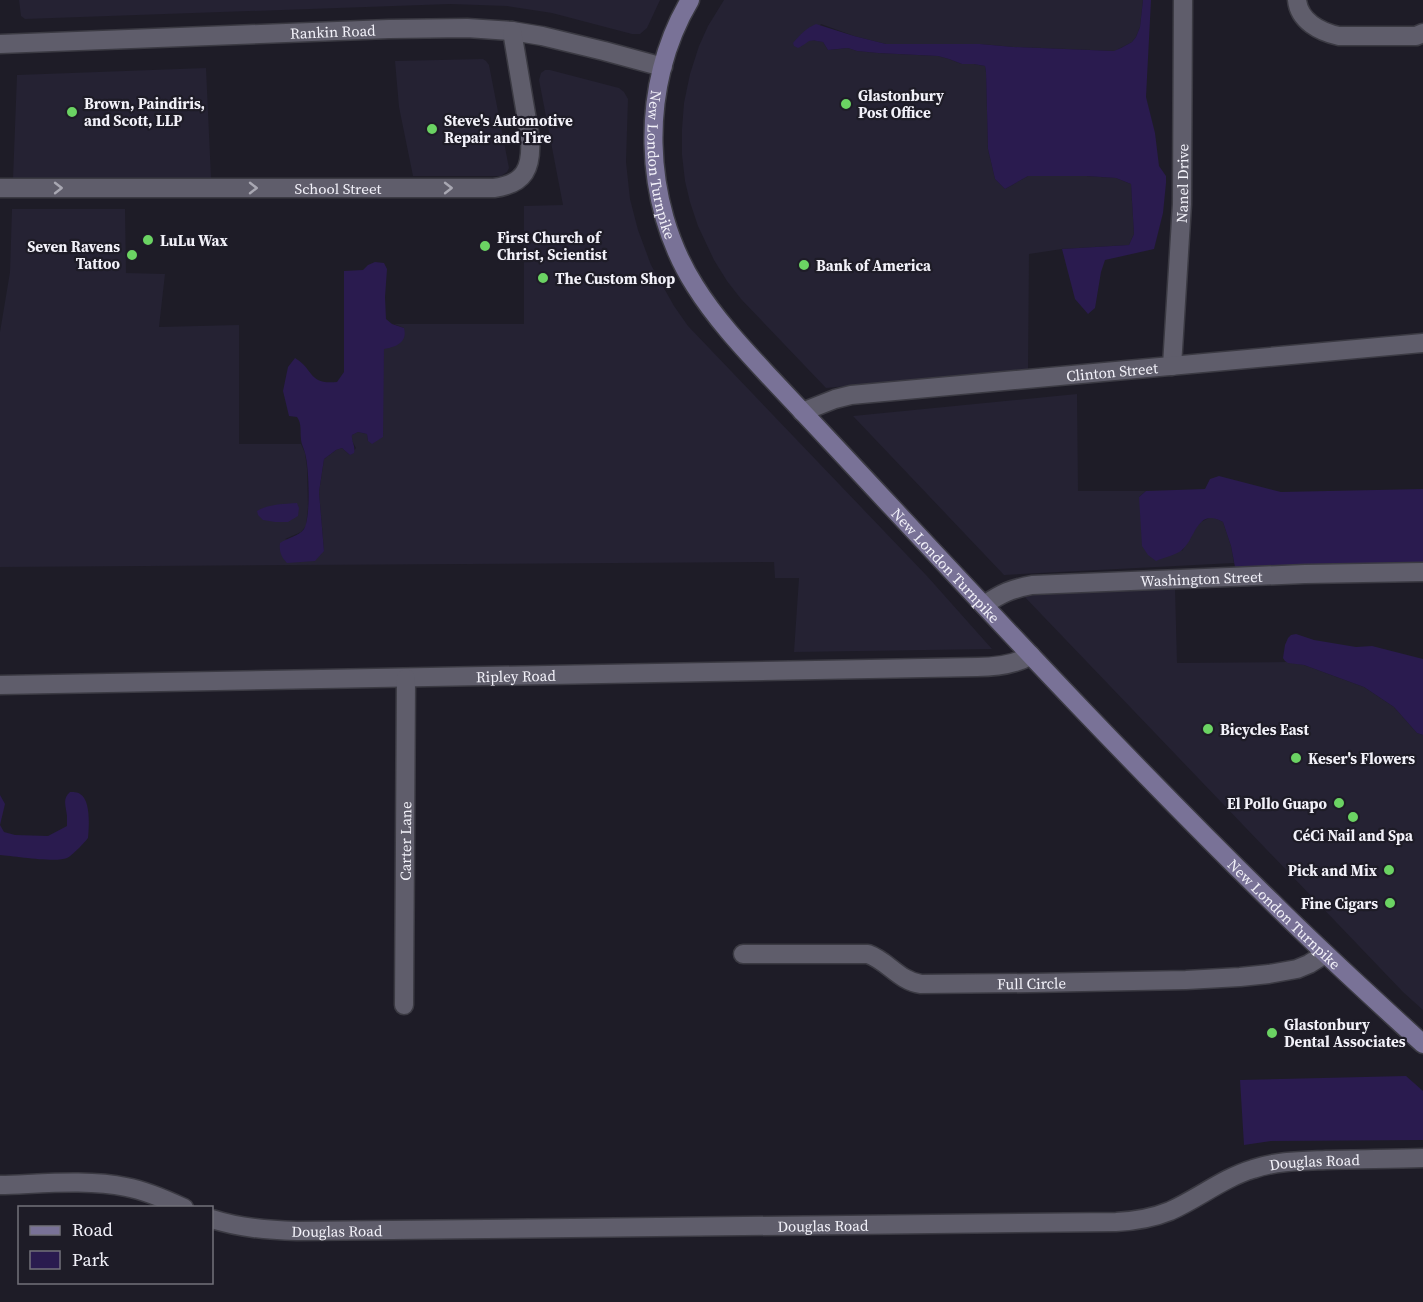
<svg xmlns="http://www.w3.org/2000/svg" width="1423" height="1302" font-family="'Source Serif 4',serif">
<rect width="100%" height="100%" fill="#1e1c27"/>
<path fill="#252233" d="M 19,0 L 660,0 L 647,28 L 640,34 L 632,34 L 552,13 L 507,6 L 450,4 L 25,19 L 21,16 Z
M 724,0 L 1143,0 L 1140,27 L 1136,37 L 1132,42 L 1115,51 L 1013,47 L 980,44 L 886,44 L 854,36 L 821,24 L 801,47 L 807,41 L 812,40 L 823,42 L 828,50 L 831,50 L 848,48 L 857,51 L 878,53 L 938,56 L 949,59 L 962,64 L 974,64 L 985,66 L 986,72 L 988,149 L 995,179 L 1005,189 L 1028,176 L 1087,176 L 1116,178 L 1131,184 L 1134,234 L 1129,245 L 1062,249 L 1029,254 L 1028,369 L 826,388 L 741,299 L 727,281 L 714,260 L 698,226 L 690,202 L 685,181 L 682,155 L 682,129 L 684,103 L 690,74 L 699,46 L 708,26 Z
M 483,59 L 486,61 L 489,65 L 509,168 L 507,172 L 501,176 L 413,176 L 399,107 L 395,61 Z
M 206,68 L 211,178 L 13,179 L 17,75 Z
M 545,70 L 550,70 L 619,88 L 624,92 L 628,99 L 626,162 L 630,199 L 638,230 L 651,265 L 674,306 L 688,326 L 927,576 L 992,649 L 794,652 L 799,578 L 775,578 L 774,562 L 0,567 L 0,332 L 10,272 L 12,209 L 125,209 L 126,273 L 165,274 L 159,327 L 239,325 L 239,444 L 301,444 L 305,453 L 307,468 L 308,507 L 306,526 L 301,532 L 285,539 L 324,551 L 319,492 L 324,459 L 336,450 L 342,448 L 350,455 L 356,448 L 351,439 L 352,435 L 358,432 L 367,434 L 368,441 L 382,394 L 384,349 L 404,328 L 394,324 L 524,324 L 524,206 L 563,205 L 539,80 L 541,73 Z
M 1077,394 L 1078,491 L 1146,491 L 1139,497 L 1182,551 L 1199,523 L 1209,518 L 1215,518 L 1223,522 L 1231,546 L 1234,563 L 1004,575 L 853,416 Z
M 1175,588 L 1177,663 L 1288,662 L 1304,665 L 1364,687 L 1394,707 L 1417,733 L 1423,735 L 1423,1010 L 1403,992 L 1020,592 Z"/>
<path fill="#2a1b4f" d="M 1143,0 L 1151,0 L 1146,97 L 1155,133 L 1159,166 L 1166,176 L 1166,183 L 1163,213 L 1154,249 L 1105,260 L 1101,272 L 1095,308 L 1088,314 L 1075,299 L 1062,249 L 1129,245 L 1134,234 L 1131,184 L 1116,178 L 1087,176 L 1028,176 L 1005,189 L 995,179 L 988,149 L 986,72 L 985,66 L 974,64 L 962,64 L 949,59 L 938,56 L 878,53 L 857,51 L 848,48 L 828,50 L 823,42 C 805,38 811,42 798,48 L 794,46 L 793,43 C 800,35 806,28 816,24 L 854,36 L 886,44 L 980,44 L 1013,47 L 1114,51 L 1121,48 L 1132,42 L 1136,37 L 1140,27 Z
M 375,262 L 384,263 L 387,269 L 385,297 L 386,319 L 392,324 L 404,328 C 408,343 395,347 384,349 L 383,437 L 372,444 L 368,441 L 367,434 L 358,432 L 352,435 C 351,442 356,446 354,453 L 350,455 L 342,448 L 336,450 L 324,459 L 319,492 L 324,551 L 315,561 L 287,563 C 281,557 279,551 280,543 C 287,538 299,536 304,529 C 311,518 309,466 305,453 C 304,448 301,444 301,439 C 300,431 302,424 297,417 L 289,416 L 283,391 L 288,367 L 295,358 C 314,369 308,385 337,382 L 344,372 L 344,271 L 363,270 L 368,265 Z
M 1219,476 L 1281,492 L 1423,489 L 1423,566 L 1237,570 L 1235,567 L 1231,546 L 1223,522 C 1197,507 1196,538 1182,550 C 1178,554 1163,558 1156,561 L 1148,555 L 1142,546 L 1139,497 L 1146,491 L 1205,489 L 1210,479 Z
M 297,503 L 299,508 L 298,516 L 288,522 L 275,522 L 263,520 L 258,515 L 257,511 C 268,504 284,504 297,503 Z
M 1296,634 L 1314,640 L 1356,647 L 1372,646 L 1423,659 L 1423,735 L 1417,733 L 1394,707 L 1364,687 L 1304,665 L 1288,663 L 1285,661 L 1283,658 L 1285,645 L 1288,638 L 1291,635 Z
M 70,792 C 72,792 78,792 80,794 C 91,800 89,827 88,838 C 85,842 72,856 67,858 C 56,863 14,856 0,855 L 0,795 L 5,804 L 0,825 L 4,832 L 15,835 L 48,836 L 67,826 C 67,823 67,819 67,816 C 66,806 62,799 70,792 Z
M 1406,1076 L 1423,1091 L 1423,1140 L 1271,1141 L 1244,1145 L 1240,1080 Z"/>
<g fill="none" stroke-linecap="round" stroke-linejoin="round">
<g stroke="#3b3a43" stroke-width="21">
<g id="street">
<path d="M 1297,0 C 1299,21 1320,32 1339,36 L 1416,36 L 1423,33"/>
<path id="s1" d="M 0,44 L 389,29 L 467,28 L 512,31 L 542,36 L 604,51 L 663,67"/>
<path id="s2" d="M 0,188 L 494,188 C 525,184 532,168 530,138 L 512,31"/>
<path id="s3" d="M 1172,366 L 1182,204 L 1183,0"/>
<path id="s4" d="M 802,412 L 835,399 L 851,395 L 1423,343"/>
<path id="s5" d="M 984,605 C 1002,593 1011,589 1032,585 L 1305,574 L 1423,572"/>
<path id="s6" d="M 0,685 L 977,667 C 996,667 1015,665 1031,655"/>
<path id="s7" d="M 743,954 L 868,954 C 888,961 899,981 921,984 L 1031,983 L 1186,980 L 1240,977 L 1269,974 L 1297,969 L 1309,964 L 1325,954"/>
<path id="s8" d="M 404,1005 L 406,678"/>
<path d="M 0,1185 C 40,1184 88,1179 126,1187 C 147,1191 165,1199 184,1208"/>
<path id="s9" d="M 212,1219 C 240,1228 268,1230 297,1231 L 1116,1222 C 1135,1221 1153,1218 1170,1211 C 1199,1198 1223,1178 1253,1169 C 1276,1161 1301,1161 1326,1160 C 1358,1159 1391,1159 1423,1158"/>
</g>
</g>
<g stroke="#3b3a43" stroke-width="21">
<g id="secondary">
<path id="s10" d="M 690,0 C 639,85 642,203 695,286 C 715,318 741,346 767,374 C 934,551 1098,732 1272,902 C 1321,951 1372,997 1423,1044"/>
</g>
</g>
<use href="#street" stroke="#5f5d6b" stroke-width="18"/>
<use href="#secondary" stroke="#797297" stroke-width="18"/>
</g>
<defs><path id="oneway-chevron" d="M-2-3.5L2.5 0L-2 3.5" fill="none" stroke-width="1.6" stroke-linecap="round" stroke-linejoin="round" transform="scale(1.5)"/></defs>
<g stroke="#a8a7b2">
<use href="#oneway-chevron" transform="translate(58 188)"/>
<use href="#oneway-chevron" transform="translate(253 188)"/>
<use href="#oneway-chevron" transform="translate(448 188)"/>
</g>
<g fill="#6bd363" stroke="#1e1c27" stroke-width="2">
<circle cx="846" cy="104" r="6"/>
<circle cx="72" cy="112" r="6"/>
<circle cx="432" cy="129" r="6"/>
<circle cx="148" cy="240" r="6"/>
<circle cx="485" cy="246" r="6"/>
<circle cx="132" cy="255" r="6"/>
<circle cx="804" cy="265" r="6"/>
<circle cx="543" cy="278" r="6"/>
<circle cx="1208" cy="729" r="6"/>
<circle cx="1296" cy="758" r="6"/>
<circle cx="1339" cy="803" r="6"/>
<circle cx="1353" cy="817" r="6"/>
<circle cx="1389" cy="870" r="6"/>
<circle cx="1390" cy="903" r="6"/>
<circle cx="1272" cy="1033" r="6"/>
</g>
<g text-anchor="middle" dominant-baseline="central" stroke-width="4.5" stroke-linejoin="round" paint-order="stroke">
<g font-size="15" fill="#f2f1f9" stroke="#1e1c27">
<text stroke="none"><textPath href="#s1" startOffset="333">Rankin Road</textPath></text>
<text stroke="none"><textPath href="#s10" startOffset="172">New London Turnpike</textPath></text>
<text stroke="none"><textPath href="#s3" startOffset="183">Nanel Drive</textPath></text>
<text stroke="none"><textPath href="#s2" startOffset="338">School Street</textPath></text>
<text stroke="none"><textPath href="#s4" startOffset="314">Clinton Street</textPath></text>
<text stroke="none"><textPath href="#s10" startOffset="676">New London Turnpike</textPath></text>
<text stroke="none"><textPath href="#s5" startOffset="222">Washington Street</textPath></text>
<text stroke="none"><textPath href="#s6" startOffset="516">Ripley Road</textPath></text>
<text stroke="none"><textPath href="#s8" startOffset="164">Carter Lane</textPath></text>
<text stroke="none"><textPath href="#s10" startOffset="1162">New London Turnpike</textPath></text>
<text stroke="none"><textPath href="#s7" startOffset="297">Full Circle</textPath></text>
<text stroke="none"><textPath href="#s9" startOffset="1116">Douglas Road</textPath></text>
<text stroke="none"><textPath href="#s9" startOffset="612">Douglas Road</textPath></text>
<text stroke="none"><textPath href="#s9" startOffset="126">Douglas Road</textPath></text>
</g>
<g font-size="15" font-weight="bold" fill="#f2f1f9" stroke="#1e1c27" text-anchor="start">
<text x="858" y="95">Glastonbury<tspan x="858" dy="17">Post Office</tspan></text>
<text x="84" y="103">Brown, Paindiris,<tspan x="84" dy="17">and Scott, LLP</tspan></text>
<text x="444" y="120">Steve's Automotive<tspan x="444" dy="17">Repair and Tire</tspan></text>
<text x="497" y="237">First Church of<tspan x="497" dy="17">Christ, Scientist</tspan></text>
<text x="160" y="240">LuLu Wax</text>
<text x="120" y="246" text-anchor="end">Seven Ravens<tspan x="120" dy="17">Tattoo</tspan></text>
<text x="816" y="265">Bank of America</text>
<text x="555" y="278">The Custom Shop</text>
<text x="1220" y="729">Bicycles East</text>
<text x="1308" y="758">Keser's Flowers</text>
<text x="1327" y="803" text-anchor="end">El Pollo Guapo</text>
<text x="1353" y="835" text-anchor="middle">CéCi Nail and Spa</text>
<text x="1377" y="870" text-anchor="end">Pick and Mix</text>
<text x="1378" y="903" text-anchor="end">Fine Cigars</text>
<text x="1284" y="1024">Glastonbury<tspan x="1284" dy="17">Dental Associates</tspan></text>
</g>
</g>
<rect x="18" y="1206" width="195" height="78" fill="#1e1c27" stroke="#73717b" stroke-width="1.5"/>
<rect x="30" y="1226" width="30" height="9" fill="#797297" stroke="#73717b" stroke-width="1.5"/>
<text x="72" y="1236" font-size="18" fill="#f2f1f9">Road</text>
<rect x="30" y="1251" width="30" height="18" fill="#2a1b4f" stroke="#73717b" stroke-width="1.5"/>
<text x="72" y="1266" font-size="18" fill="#f2f1f9">Park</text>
</svg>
